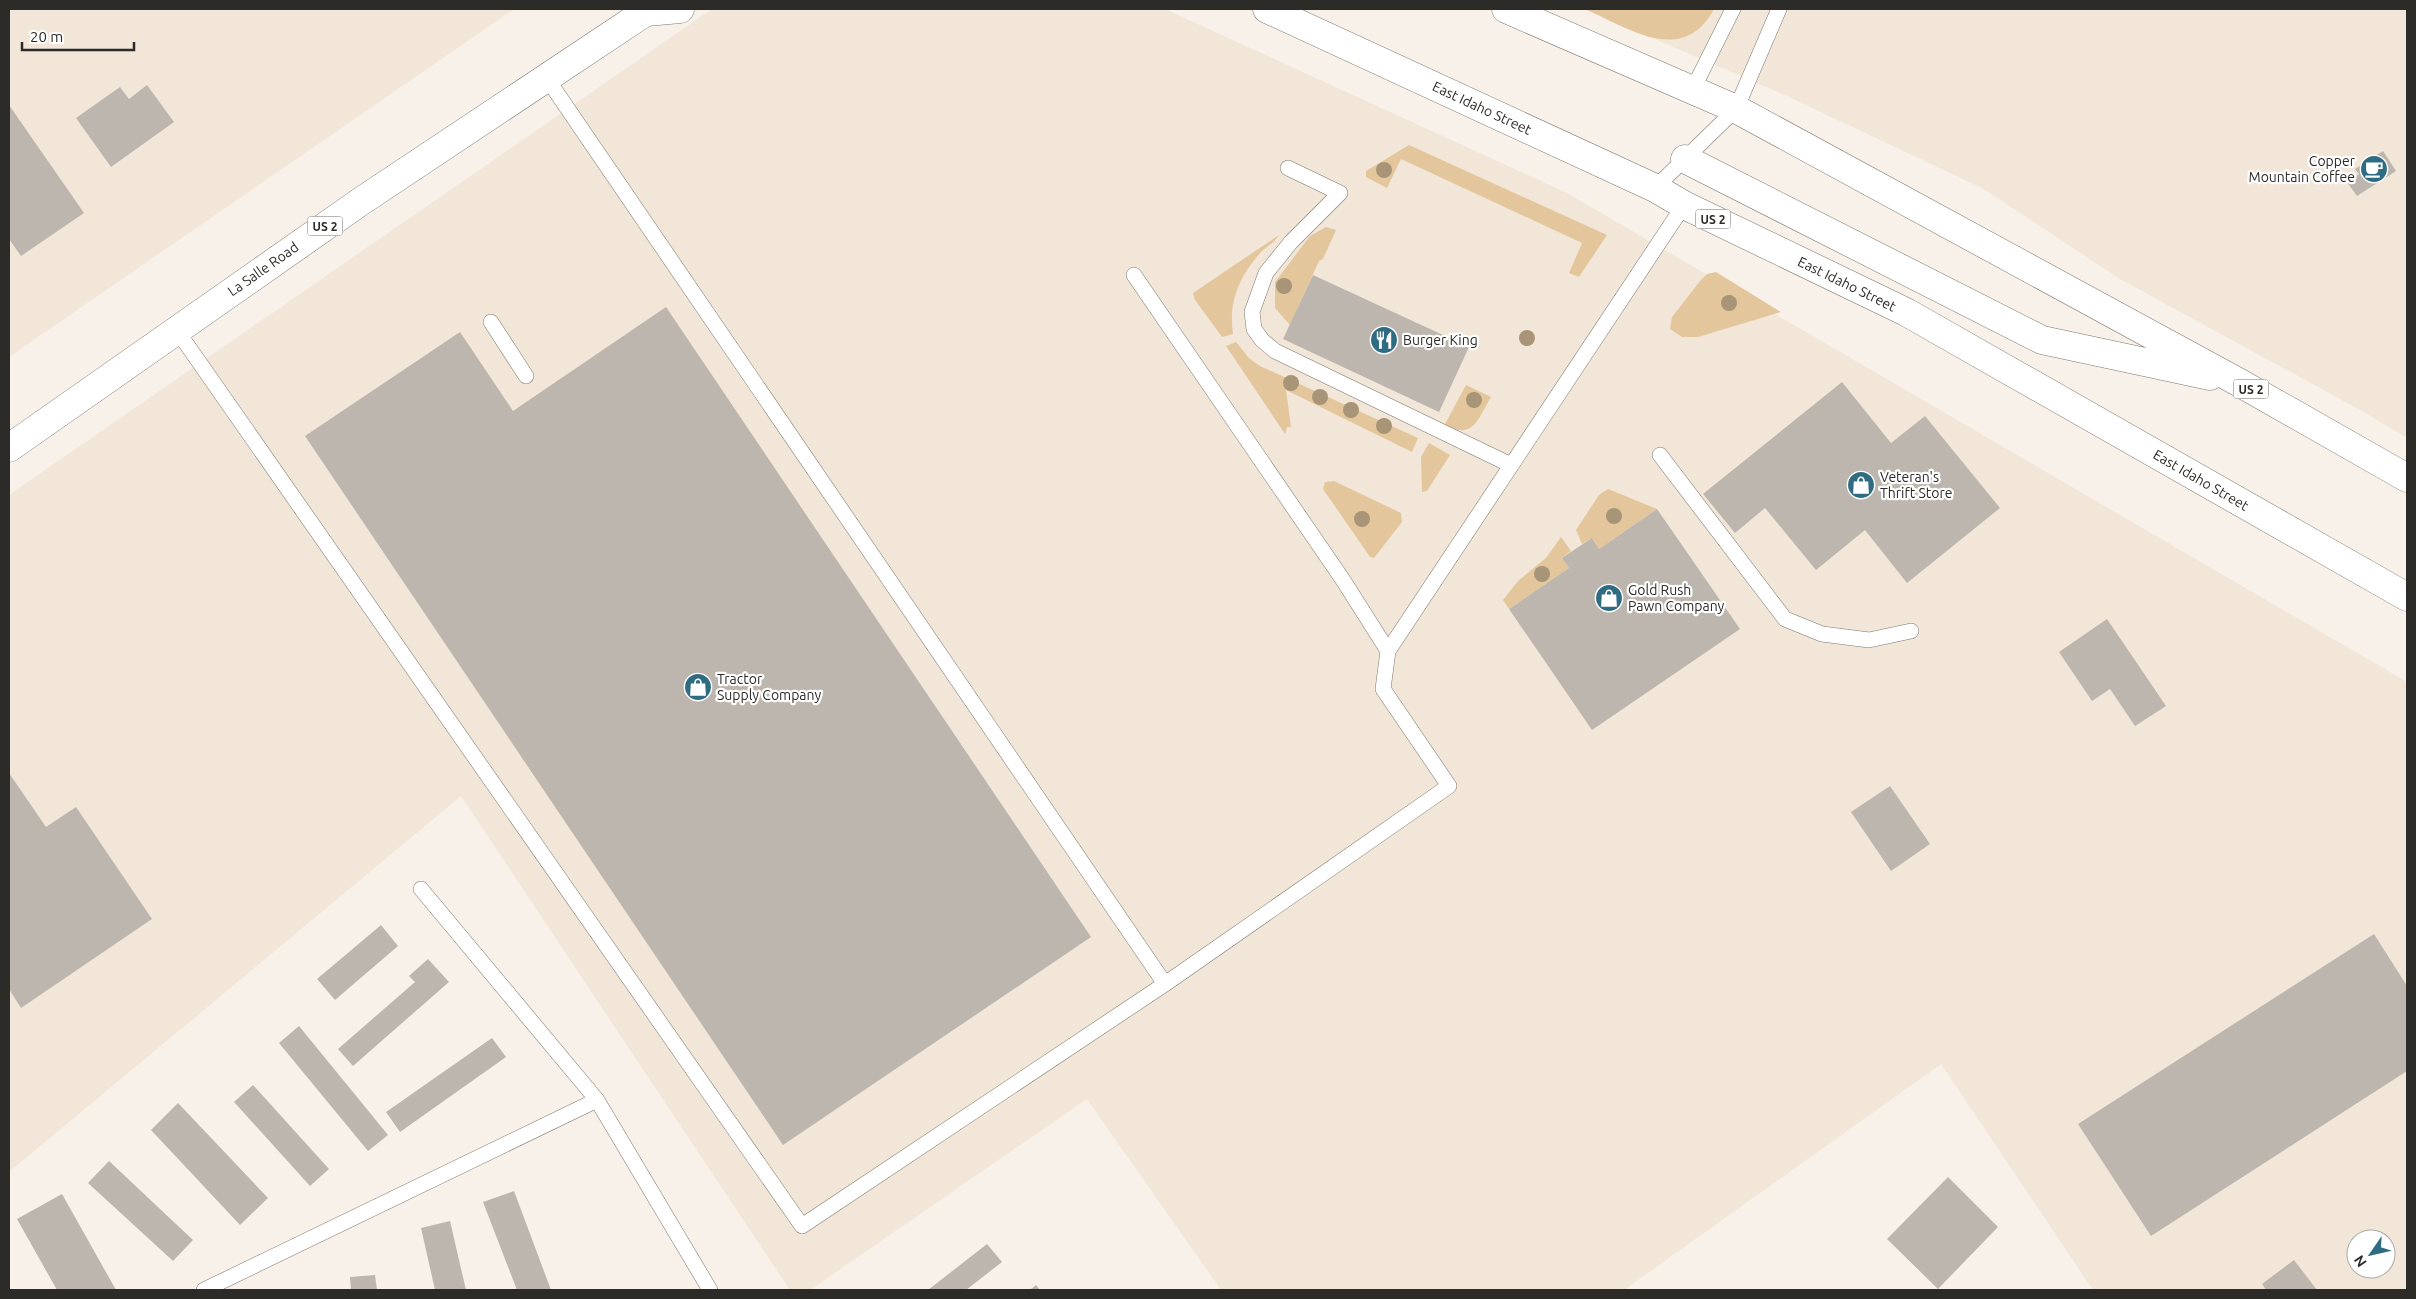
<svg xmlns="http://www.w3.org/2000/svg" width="2416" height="1299" font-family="Ubuntu,sans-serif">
<rect width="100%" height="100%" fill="#f8f1e9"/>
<path fill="#f1e6d7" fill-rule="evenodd" d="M 9,9 L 514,9 L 9,357 Z
M 712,9 L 1165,9 L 1567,193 L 2407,682 L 2407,1290 L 2093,1290 L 1941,1064 L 1624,1290 L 1221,1290 L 1087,1099 L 810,1290 L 790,1290 L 461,796 L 9,1172 L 9,495 ZM 2356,1239 L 2386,1239 L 2386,1269 L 2356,1269 Z
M 1585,9 L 2407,9 L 2407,438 L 2362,411 L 2120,279 L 1982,188 L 1789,97 Z"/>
<path fill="#e4c69d" d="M 1585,9 L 1714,9 C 1683,67 1628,28 1585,9 Z
M 1409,145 L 1607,235 L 1579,277 L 1569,273 L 1582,243 L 1401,159 L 1387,188 L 1366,177 L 1366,171 Z
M 1326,227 L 1336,230 L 1323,259 L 1319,261 L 1290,325 L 1275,308 L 1275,282 L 1310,236 Z
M 1279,235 C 1276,241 1268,246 1262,251 C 1240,275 1228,301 1233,334 L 1222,337 L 1195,300 L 1193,293 Z
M 1716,272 L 1781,312 L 1698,337 L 1682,337 L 1670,329 L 1672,317 L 1700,281 L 1707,274 Z
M 1236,342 L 1249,358 L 1260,366 L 1418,438 L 1412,452 L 1286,390 L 1291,427 L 1287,427 L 1285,434 L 1226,346 Z
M 1466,385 L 1491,397 C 1477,420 1475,439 1444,426 Z
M 1429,443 L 1450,455 L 1427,491 L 1422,492 L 1421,457 Z
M 1334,481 L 1401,513 L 1402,522 L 1374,558 L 1370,557 L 1323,489 L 1325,482 Z
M 1608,489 L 1657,509 L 1599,549 L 1592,538 L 1582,544 L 1576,530 L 1599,495 Z
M 1561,537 L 1571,551 L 1562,558 L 1569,568 L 1509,609 L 1503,600 L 1518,581 L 1546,558 Z"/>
<path fill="#bcb6ae" d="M 147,85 L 174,122 L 111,167 L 76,118 L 120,87 L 129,99 Z
M 9,105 L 84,213 L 21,256 L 9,239 Z
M 2383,151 L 2396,171 L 2357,196 L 2347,182 L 2359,174 L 2355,169 Z
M 1313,275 L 1469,347 L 1439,412 L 1283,339 Z
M 666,307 L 1091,937 L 783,1145 L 305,436 L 460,332 L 513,411 Z
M 1842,382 L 1891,443 L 1925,416 L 2000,508 L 1907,583 L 1865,530 L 1816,570 L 1765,508 L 1735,533 L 1703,494 Z
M 1657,509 L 1740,629 L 1592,730 L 1509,609 L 1569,568 L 1562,558 L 1592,538 L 1599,549 Z
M 2107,619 L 2166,706 L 2135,726 L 2110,689 L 2092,701 L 2059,652 Z
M 9,773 L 46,827 L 76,807 L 152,919 L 21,1008 L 9,989 Z
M 1890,786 L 1930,844 L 1891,871 L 1851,812 Z
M 381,925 L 398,946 L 335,1000 L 317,979 Z
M 2374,934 L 2407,986 L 2407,1071 L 2151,1236 L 2078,1124 Z
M 428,959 L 449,982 L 353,1066 L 338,1049 L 415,982 L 409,976 Z
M 299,1026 L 388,1135 L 368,1151 L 279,1043 Z
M 492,1038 L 506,1057 L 400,1132 L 386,1112 Z
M 253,1085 L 329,1169 L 310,1186 L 234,1102 Z
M 178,1103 L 268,1198 L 240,1225 L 151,1130 Z
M 109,1161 L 193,1240 L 173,1261 L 88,1183 Z
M 1948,1177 L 1998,1227 L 1938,1289 L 1887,1239 Z
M 514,1191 L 551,1290 L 517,1290 L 483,1202 Z
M 62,1194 L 116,1290 L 57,1290 L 17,1219 Z
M 450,1221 L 466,1290 L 435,1290 L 421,1228 Z
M 987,1244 L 1002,1262 L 966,1290 L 928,1290 Z
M 2294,1260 L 2317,1290 L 2266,1290 L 2262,1284 Z
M 375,1275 L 377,1290 L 351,1290 L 350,1277 Z
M 1036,1285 L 1040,1290 L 1030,1290 Z"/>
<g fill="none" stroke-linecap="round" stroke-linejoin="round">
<g stroke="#7d7770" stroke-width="16">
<path id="service" d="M 546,77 L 1165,984
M 1693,89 L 1733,9
M 1288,168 L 1340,193 L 1291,242 L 1266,273 L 1252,312 L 1254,329 L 1262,340 L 1275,351 L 1511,465
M 1655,188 L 1736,109 L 1779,9
M 491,322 L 526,376
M 176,329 L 802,1226 L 1165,984 L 1449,786 L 1383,689 L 1388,651 L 1343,580 L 1134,275
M 1660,455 L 1785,619 L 1822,634 L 1869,640 L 1911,631
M 1388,651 L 1684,205
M 421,889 L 597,1100 L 710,1290
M 204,1290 L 597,1100"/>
</g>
<g stroke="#7d7770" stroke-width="29">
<path id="trunk" d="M 1267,9 L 1655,188 L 1684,205 L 1906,312 L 2407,597
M 1506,9 L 1736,109 L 2240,383 L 2407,478
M 646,12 L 680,9
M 1685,159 L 2042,340 L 2210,376
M 9,448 L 360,202 L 650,9"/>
</g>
<use href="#service" stroke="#fff" stroke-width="15"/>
<use href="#trunk" stroke="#fff" stroke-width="28"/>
</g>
<g fill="#a89476">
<circle cx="1384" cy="170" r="8"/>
<circle cx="1284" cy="286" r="8"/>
<circle cx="1729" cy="303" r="8"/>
<circle cx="1527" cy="338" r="8"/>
<circle cx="1291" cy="383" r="8"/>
<circle cx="1320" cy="397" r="8"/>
<circle cx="1474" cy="400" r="8"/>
<circle cx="1351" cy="410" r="8"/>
<circle cx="1384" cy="426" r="8"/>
<circle cx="1614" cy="516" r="8"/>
<circle cx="1362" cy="519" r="8"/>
<circle cx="1542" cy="574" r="8"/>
</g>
<defs>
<g id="cafe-disc" transform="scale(1.4375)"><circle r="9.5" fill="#2f6c82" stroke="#fff"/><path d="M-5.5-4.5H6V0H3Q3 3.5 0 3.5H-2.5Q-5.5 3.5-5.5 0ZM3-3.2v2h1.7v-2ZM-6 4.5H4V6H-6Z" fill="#fff"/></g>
<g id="restaurant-disc" transform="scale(1.4375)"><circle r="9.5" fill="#2f6c82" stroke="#fff"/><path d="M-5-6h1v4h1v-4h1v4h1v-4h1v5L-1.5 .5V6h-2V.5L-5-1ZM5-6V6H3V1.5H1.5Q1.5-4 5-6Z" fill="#fff"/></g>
<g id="shop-disc" transform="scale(1.4375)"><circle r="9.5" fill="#2f6c82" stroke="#fff"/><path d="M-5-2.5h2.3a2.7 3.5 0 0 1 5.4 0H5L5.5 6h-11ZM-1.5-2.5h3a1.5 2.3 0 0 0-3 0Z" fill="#fff"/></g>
</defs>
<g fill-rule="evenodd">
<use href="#cafe-disc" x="2374" y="169"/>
<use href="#restaurant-disc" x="1384" y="340"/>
<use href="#shop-disc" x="1861" y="485"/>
<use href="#shop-disc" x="1609" y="598"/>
<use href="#shop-disc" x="698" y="687"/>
</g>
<g text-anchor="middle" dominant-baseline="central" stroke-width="4.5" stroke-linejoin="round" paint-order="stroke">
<g fill="#fff" stroke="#6c6b68" stroke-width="1">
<rect x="1695.5" y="209.5" width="35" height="19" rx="4"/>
<rect x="307.5" y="216.5" width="35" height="19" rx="4"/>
<rect x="2233.5" y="379.5" width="35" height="19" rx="4"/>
</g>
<g font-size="12" font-weight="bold" fill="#2d2b28">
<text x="1713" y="219">US 2</text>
<text x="325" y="226">US 2</text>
<text x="2251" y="389">US 2</text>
</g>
<g font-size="14" fill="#2d2b28" stroke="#fff">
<text transform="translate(1482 108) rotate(25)">East Idaho Street</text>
<text transform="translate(263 269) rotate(-35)">La Salle Road</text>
<text transform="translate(1847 284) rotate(26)">East Idaho Street</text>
<text transform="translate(2201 480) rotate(30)">East Idaho Street</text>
</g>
<g font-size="14" fill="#2d2b28" stroke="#fff" text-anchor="start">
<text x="2355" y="161" text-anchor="end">Copper<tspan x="2355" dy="16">Mountain Coffee</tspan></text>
<text x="1403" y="340">Burger King</text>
<text x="1880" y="477">Veteran's<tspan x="1880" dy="16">Thrift Store</tspan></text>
<text x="1628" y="590">Gold Rush<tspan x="1628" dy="16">Pawn Company</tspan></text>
<text x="717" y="679">Tractor<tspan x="717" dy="16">Supply Company</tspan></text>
</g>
</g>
<rect width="2416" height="1299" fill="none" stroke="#2d2b28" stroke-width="20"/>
<g transform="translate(2371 1254) rotate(236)"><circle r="24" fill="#ffffff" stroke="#abaaa9"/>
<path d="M0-4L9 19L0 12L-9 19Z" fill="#2f6c82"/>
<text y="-8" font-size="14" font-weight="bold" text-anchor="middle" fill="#2d2b28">N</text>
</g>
<path d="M22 42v8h112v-8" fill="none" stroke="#2d2b28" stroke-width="2.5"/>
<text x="30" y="42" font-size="15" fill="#2d2b28" stroke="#ffffff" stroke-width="4" paint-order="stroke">20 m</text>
</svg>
